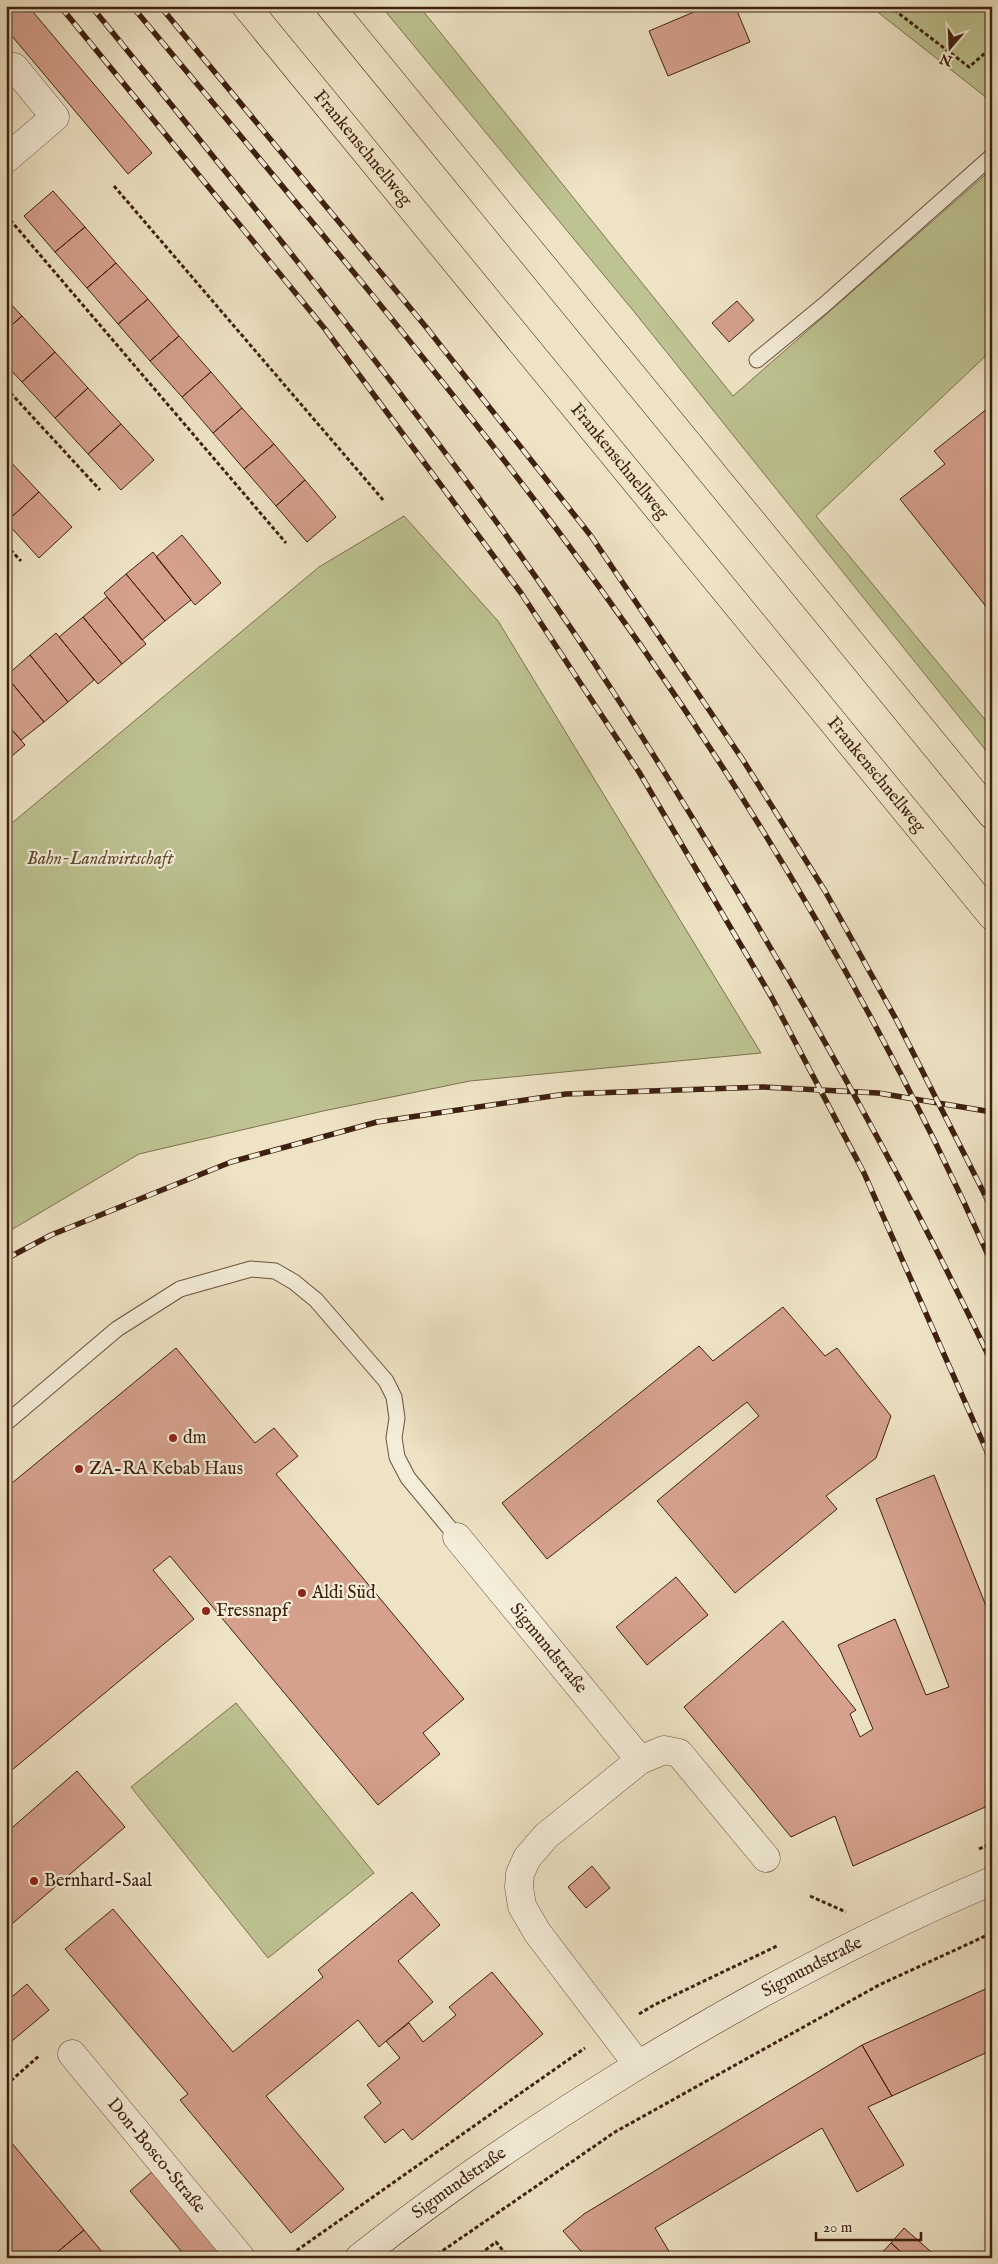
<svg xmlns="http://www.w3.org/2000/svg" width="998" height="2264" font-family="'IM FELL English',serif">
<rect width="100%" height="100%" fill="#eee3c5"/>
<filter id="stains"><feTurbulence type="fractalNoise" baseFrequency=".004" numOctaves="4"/><feColorMatrix values="0 0 0 0 .2 0 0 0 0 .09 0 0 0 0 .02 0 0 0 .5 -.17"/></filter>
<radialGradient id="worn" r=".72"><stop offset=".6" stop-color="#630" stop-opacity="0"/><stop offset="1" stop-color="#630" stop-opacity=".3"/></radialGradient>
<path fill="#bdc391" stroke="#7e7250" d="M 381,6 L 419,6 L 733,396 L 992,169 L 992,350 L 816,516 L 992,728 L 992,758 L 636,314 Z
M 870,6 L 992,6 L 992,102 Z
M 404,516 L 498,621 L 761,1053 L 470,1081 L 323,1111 L 139,1154 L 6,1233 L 6,828 L 319,567 Z
M 236,1703 L 374,1873 L 268,1958 L 131,1787 Z"/>
<path fill="#d5a18d" stroke="#3f2010" d="M 6,6 L 28,6 L 152,153 L 128,174 L 6,29 Z
M 587,6 L 602,6 L 589,12 Z
M 708,6 L 735,6 L 750,42 L 668,76 L 649,31 Z
M 53,191 L 85,227 L 55,252 L 24,216 Z
M 85,227 L 116,263 L 87,288 L 55,252 Z
M 116,263 L 148,299 L 118,324 L 87,288 Z
M 6,299 L 22,316 L 6,330 Z
M 148,299 L 179,336 L 150,361 L 118,324 Z
M 737,301 L 754,320 L 729,342 L 712,323 Z
M 22,316 L 55,352 L 22,382 L 6,365 L 6,330 Z
M 179,336 L 211,372 L 182,397 L 150,361 Z
M 55,352 L 88,388 L 55,418 L 22,382 Z
M 211,372 L 242,408 L 213,433 L 182,397 Z
M 88,388 L 121,424 L 88,454 L 55,418 Z
M 992,405 L 992,614 L 900,499 L 945,464 L 934,451 Z
M 242,408 L 274,444 L 244,469 L 213,433 Z
M 121,424 L 154,460 L 121,490 L 88,454 Z
M 274,444 L 305,480 L 276,506 L 244,469 Z
M 6,457 L 39,492 L 6,522 Z
M 305,480 L 336,517 L 307,542 L 276,506 Z
M 39,492 L 72,527 L 39,558 L 6,522 Z
M 182,535 L 221,583 L 195,605 L 156,557 Z
M 153,552 L 191,600 L 165,621 L 126,574 Z
M 126,574 L 165,621 L 142,640 L 104,593 Z
M 107,597 L 146,644 L 122,664 L 83,617 Z
M 83,617 L 122,664 L 98,684 L 59,637 Z
M 56,633 L 94,680 L 68,702 L 30,655 Z
M 30,655 L 68,702 L 44,722 L 6,676 Z
M 6,676 L 44,722 L 21,740 L 6,723 Z
M 6,723 L 25,745 L 6,761 Z
M 783,1307 L 825,1356 L 837,1348 L 891,1416 L 876,1458 L 826,1496 L 837,1509 L 735,1593 L 657,1501 L 759,1416 L 747,1402 L 547,1559 L 502,1503 L 699,1346 L 713,1361 Z
M 176,1348 L 255,1443 L 274,1428 L 298,1456 L 276,1474 L 464,1699 L 423,1733 L 440,1754 L 378,1805 L 170,1556 L 153,1570 L 194,1619 L 6,1775 L 6,1488 Z
M 934,1475 L 992,1621 L 992,1804 L 853,1866 L 835,1816 L 791,1837 L 684,1707 L 783,1621 L 856,1710 L 850,1714 L 860,1737 L 873,1729 L 838,1645 L 895,1619 L 926,1695 L 949,1687 L 876,1499 Z
M 676,1577 L 708,1615 L 647,1665 L 616,1627 Z
M 77,1771 L 125,1827 L 6,1929 L 6,1833 Z
M 592,1866 L 610,1888 L 586,1908 L 568,1887 Z
M 412,1892 L 440,1925 L 398,1961 L 433,2002 L 379,2047 L 358,2020 L 266,2096 L 344,2189 L 291,2233 L 180,2100 L 188,2094 L 65,1949 L 113,1909 L 233,2052 L 323,1977 L 318,1970 Z
M 492,1972 L 543,2034 L 412,2140 L 403,2129 L 385,2143 L 364,2117 L 381,2103 L 367,2085 L 400,2058 L 386,2041 L 409,2023 L 423,2042 L 456,2015 L 449,2007 Z
M 27,1984 L 49,2010 L 6,2046 L 6,2002 Z
M 992,1986 L 992,2050 L 892,2096 L 862,2045 Z
M 862,2045 L 892,2096 L 868,2107 L 904,2165 L 857,2192 L 822,2128 L 655,2228 L 673,2258 L 587,2258 L 563,2231 L 584,2214 Z
M 6,2136 L 84,2230 L 50,2258 L 21,2258 L 17,2252 L 11,2256 L 6,2251 Z
M 153,2171 L 220,2249 L 210,2258 L 187,2258 L 130,2191 Z
M 904,2228 L 938,2258 L 908,2258 L 891,2243 Z
M 84,2230 L 107,2258 L 50,2258 Z
M 891,2243 L 908,2258 L 877,2258 Z"/>
<g fill="none" stroke-linecap="round" stroke-linejoin="round">
<g stroke="#6b513d" stroke-width="17">
<path id="service" d="M 757,360 L 824,305 L 992,156
M 6,1423 L 117,1329 L 180,1289 L 251,1269 L 275,1271 L 294,1282 L 316,1300 L 386,1381 L 394,1397 L 397,1418 L 394,1438 L 397,1457 L 408,1478 L 457,1537"/>
</g>
<g stroke="#6b513d" stroke-width="29">
<g id="minor">
<path d="M 6,74 L 14,67 L 55,117 L 6,159"/>
<path id="s1" d="M 457,1537 L 640,1760"/>
<path id="s2" d="M 72,2054 L 241,2258"/>
<path d="M 638,2065 L 537,1932 L 522,1906 L 519,1887 L 520,1874 L 527,1858 L 546,1836 L 640,1760 L 664,1750 L 679,1753 L 766,1858"/>
</g>
</g>
<g stroke="#3f2010" stroke-width="29">
<g id="secondary">
<path id="s3" d="M 359,2258 C 445,2189 536,2128 630,2070 C 746,1999 867,1934 992,1881"/>
</g>
</g>
<g stroke="#3f2010" stroke-width="29">
<g id="trunk">
<path id="s4" d="M 246,6 L 992,916"/>
<path d="M 330,6 L 992,815"/>
</g>
</g>
<path stroke="#3f2010" stroke-width="3" stroke-dasharray="4 2.5" stroke-linecap="butt" d="M 889,6 L 969,67 L 992,47
M 114,186 L 384,501
M 6,215 L 286,543
M 6,388 L 100,490
M 6,545 L 21,561
M 979,1849 L 992,1843
M 810,1896 L 846,1912
M 639,2014 L 654,2005 L 777,1946
M 6,2085 L 40,2055
M 6,2254 L 8,2252
M 286,2258 L 585,2048
M 432,2258 L 615,2132 L 879,1985 L 992,1933
M 475,2258 L 496,2242 L 509,2258"/>
<use href="#service" stroke="#f4edd9" stroke-width="15"/>
<use href="#minor" stroke="#f4edd9" stroke-width="28"/>
<use href="#secondary" stroke="#f4edd9" stroke-width="28"/>
<use href="#trunk" stroke="#eee3c5" stroke-width="28"/>
<g stroke="#3f2010" stroke-width="5.5">
<path id="rail" d="M 60,6 L 325,329 L 521,593 L 639,772 L 772,998 L 864,1173 L 992,1463
M 91,6 C 228,174 364,341 492,516 C 584,641 667,774 747,908 C 835,1056 918,1207 992,1363
M 132,6 C 276,179 423,351 558,531 C 728,758 877,1004 992,1264
M 160,6 L 426,327 L 591,536 L 743,760 L 825,891 L 897,1021 L 992,1209
M 6,1259 L 51,1235 L 231,1162 L 377,1122 L 566,1094 L 763,1087 L 878,1093 L 992,1112"/>
</g>
<use href="#rail" stroke="#f4edd9" stroke-width="4" stroke-dasharray="11" stroke-linecap="butt"/>
</g>
<g fill="#8f2418" stroke="#f4edd9" stroke-width="2">
<circle cx="173" cy="1438" r="5"/>
<circle cx="79" cy="1469" r="5"/>
<circle cx="302" cy="1593" r="5"/>
<circle cx="206" cy="1611" r="5"/>
<circle cx="34" cy="1881" r="5"/>
</g>
<g text-anchor="middle" dominant-baseline="central" stroke-width="4.5" stroke-linejoin="round" paint-order="stroke">
<g font-size="18" fill="#3f2010" stroke="#f4edd9">
<text stroke="none"><textPath href="#s4" startOffset="184">Frankenschnellweg</textPath></text>
<text stroke="none"><textPath href="#s4" startOffset="589">Frankenschnellweg</textPath></text>
<text stroke="none"><textPath href="#s4" startOffset="994">Frankenschnellweg</textPath></text>
<text stroke="none"><textPath href="#s1" startOffset="144">Sigmundstraße</textPath></text>
<text stroke="none"><textPath href="#s3" startOffset="539">Sigmundstraße</textPath></text>
<text stroke="none"><textPath href="#s2" startOffset="132">Don-Bosco-Straße</textPath></text>
<text stroke="none"><textPath href="#s3" startOffset="125">Sigmundstraße</textPath></text>
</g>
<g font-size="18" font-style="italic" fill="#5e4930" stroke="#f4edd9">
<text x="100" y="859">Bahn-Landwirtschaft</text>
</g>
<g font-size="18" fill="#3f2010" stroke="#f4edd9" text-anchor="start">
<text x="183" y="1438">dm</text>
<text x="89" y="1469">ZA-RA Kebab Haus</text>
<text x="312" y="1593">Aldi Süd</text>
<text x="216" y="1611">Fressnapf</text>
<text x="44" y="1881">Bernhard-Saal</text>
</g>
</g>
<rect width="998" height="2264" fill="none" stroke="#eee3c5" stroke-width="25"/>
<rect x="8" y="8" width="983" height="2249" fill="none" stroke="#3f2010" stroke-width="2.5"/>
<rect x="12" y="12" width="973" height="2239" fill="none" stroke="#3f2010"/>
<g transform="translate(950 48) rotate(199)" stroke="#f4edd9" stroke-width="4" paint-order="stroke">
<path d="M0-4L9 19L0 12L-9 19Z" fill="#3f2010"/>
<text y="-8" font-size="14" font-weight="bold" text-anchor="middle" fill="#3f2010">N</text>
</g>
<path d="M816 2232v8h105v-8" fill="none" stroke="#3f2010" stroke-width="2.5"/>
<text x="823" y="2232" font-size="15" fill="#3f2010" stroke="#f4edd9" stroke-width="4" paint-order="stroke">20 m</text>
<rect width="100%" height="100%" filter="url(#stains)"/>
<rect width="100%" height="100%" fill="url(#worn)"/>
</svg>
